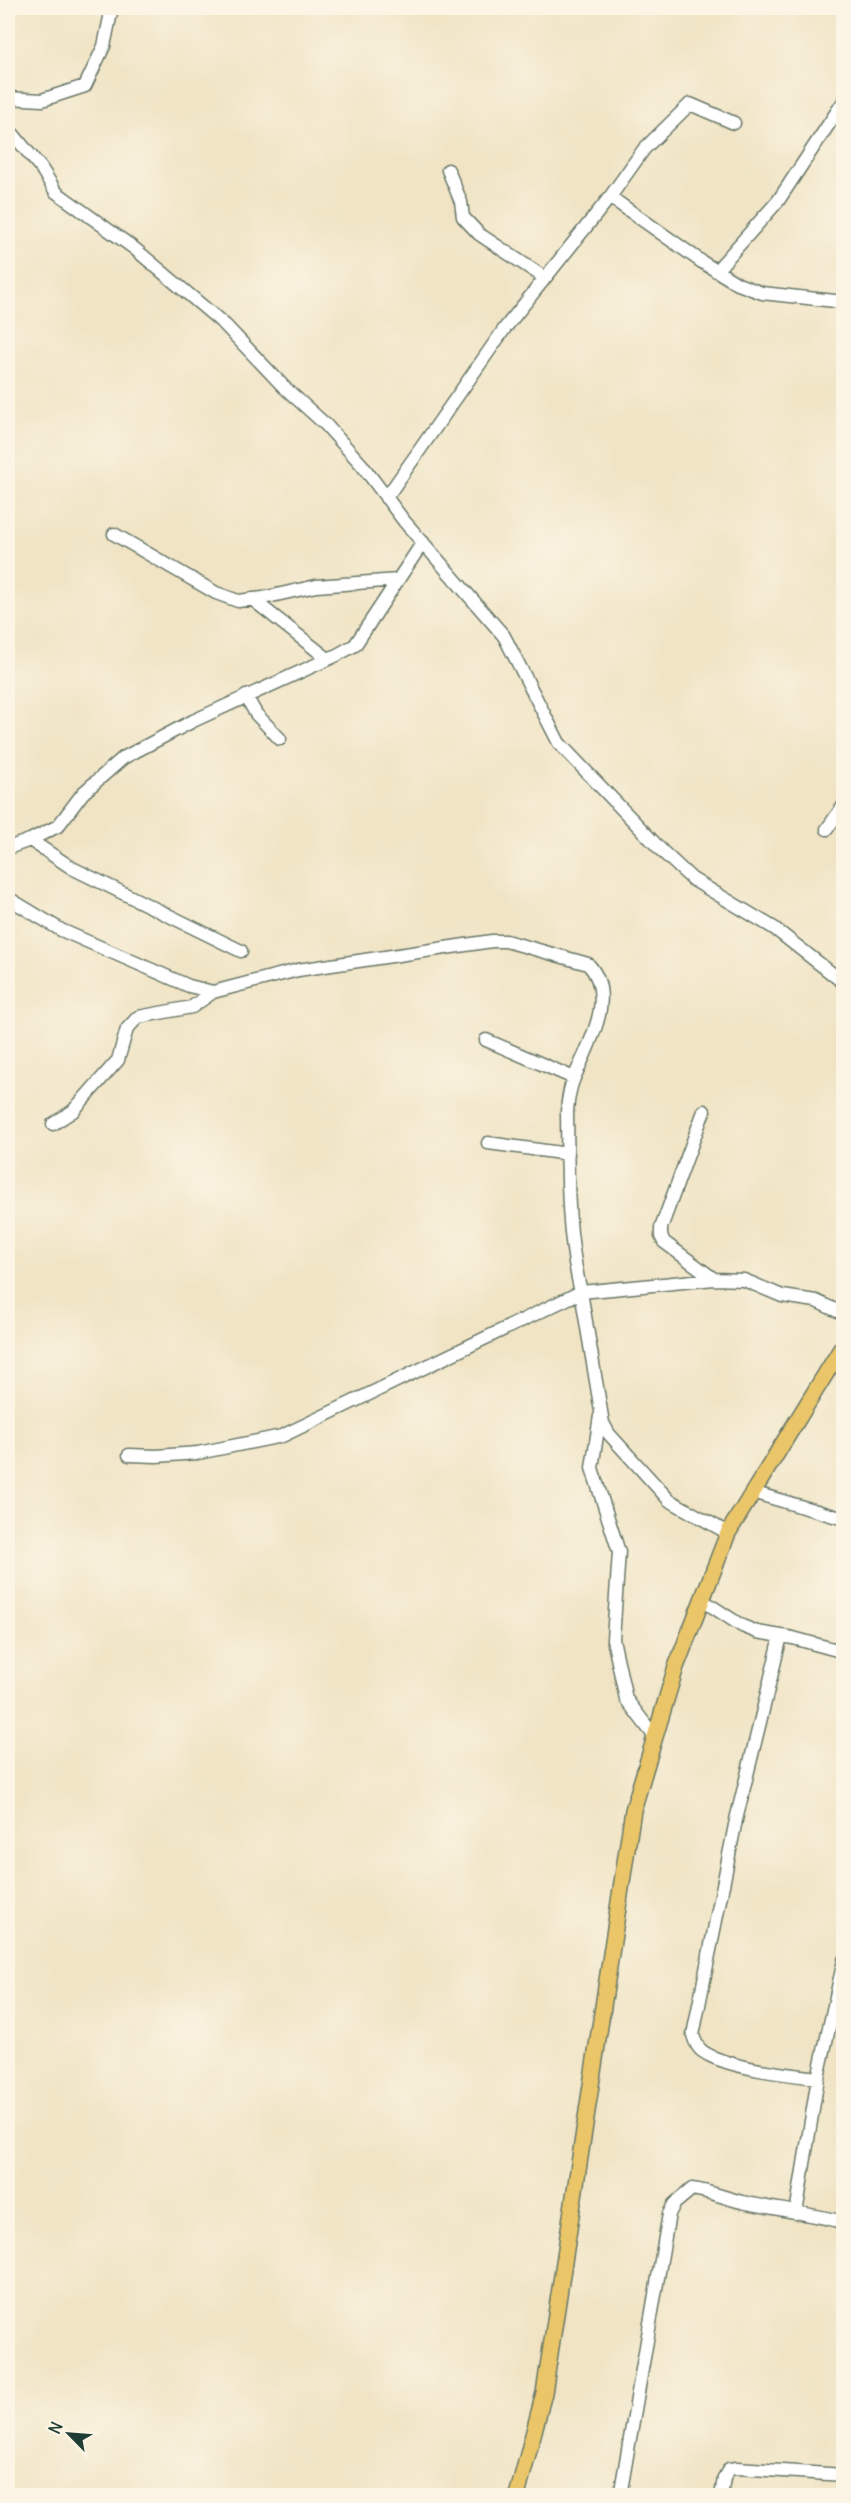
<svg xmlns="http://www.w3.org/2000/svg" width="851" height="2503" font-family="Delius,sans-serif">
<rect width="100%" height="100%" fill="#fcf5e5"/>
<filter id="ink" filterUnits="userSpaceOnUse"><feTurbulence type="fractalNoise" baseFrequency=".0167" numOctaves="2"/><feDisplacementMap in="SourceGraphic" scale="12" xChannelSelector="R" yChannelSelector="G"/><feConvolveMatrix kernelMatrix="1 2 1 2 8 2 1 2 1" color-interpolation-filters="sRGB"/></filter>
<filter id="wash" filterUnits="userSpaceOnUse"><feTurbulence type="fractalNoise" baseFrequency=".008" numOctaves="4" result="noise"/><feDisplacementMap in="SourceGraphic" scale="24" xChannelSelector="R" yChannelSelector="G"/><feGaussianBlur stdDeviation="1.35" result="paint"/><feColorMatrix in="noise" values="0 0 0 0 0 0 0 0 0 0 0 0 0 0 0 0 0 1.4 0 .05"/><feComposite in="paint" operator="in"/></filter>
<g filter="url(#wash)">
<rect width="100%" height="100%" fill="#f0e4c5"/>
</g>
<g filter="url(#ink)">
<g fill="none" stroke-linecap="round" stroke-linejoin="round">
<g stroke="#687767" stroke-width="15">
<path id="minor" d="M 8,98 L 42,100 L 85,86 L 104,46 L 112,8
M 8,131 L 13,134 L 41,168 L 56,192 L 135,249 L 225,325 L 284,387 L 326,425 L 362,465 L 404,521 L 504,636 L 559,743 L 663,852 L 692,879 L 774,928 L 844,983
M 448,170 L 461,202 L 463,217 L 479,234 L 545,278
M 610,197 L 702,262 L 738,284 L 762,293 L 844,302
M 716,271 L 778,201 L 844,101
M 386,498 L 505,328 L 610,197 L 644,149 L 690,104 L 734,123
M 114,534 L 216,593 L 238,601 L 263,598 L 316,586 L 398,580
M 252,599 L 328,659
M 246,696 L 256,714 L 280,739
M 827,829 L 844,805
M 30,840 L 72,868 L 241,951
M 8,848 L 30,840 L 58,826 L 83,793 L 123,758 L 193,721 L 337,655 L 355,645 L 423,542
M 8,898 L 61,930 L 189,986 L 213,992 L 298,970 L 492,941 L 506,941 L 588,964 C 618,996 588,1046 574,1078 C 569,1089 568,1100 567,1111 C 568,1174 566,1231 581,1292 L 714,1279 L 744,1280 L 782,1296 L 816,1301 L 844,1314
M 486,1040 L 574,1078
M 704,1111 L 661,1228 L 661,1236 L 664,1242 L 714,1279
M 53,1124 L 73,1111 L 118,1060 L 127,1029 L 138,1017 L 192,1007 L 213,992
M 488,1143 L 568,1154
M 600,1416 L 592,1468 L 619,1552 L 613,1639 L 626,1699 L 655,1737
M 129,1455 L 156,1456 L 198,1453 L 282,1436 L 581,1292 L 603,1423 L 609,1434 L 669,1500 L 728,1533
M 752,1492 L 844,1519
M 702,1600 L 742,1626 L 757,1632 L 793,1638 L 844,1652
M 781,1636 L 736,1820 L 693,2035 C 695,2042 697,2047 702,2051 C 725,2068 790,2075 818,2078
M 796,2213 L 818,2078 L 844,1960
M 620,2496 L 669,2214 L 674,2204 L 692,2189 C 709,2191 725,2198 742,2202 C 776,2209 810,2214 844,2222
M 721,2496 L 724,2478 L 729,2469 L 737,2468 L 844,2475"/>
</g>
<g stroke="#687767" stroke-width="18">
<path id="major" d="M 517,2496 L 544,2393 L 633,1810 L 676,1667 L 728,1533 L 844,1344"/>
</g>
<use href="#minor" stroke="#fff" stroke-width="12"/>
<use href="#major" stroke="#eac669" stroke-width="15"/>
</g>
</g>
<rect width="851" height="2503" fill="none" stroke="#fcf5e5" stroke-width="30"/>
<g transform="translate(69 2434) rotate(295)" stroke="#fcf5e5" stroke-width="4.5" paint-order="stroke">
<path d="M0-4.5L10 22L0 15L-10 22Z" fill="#1f3d34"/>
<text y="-9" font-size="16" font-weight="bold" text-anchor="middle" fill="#1f3d34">N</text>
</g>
</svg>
